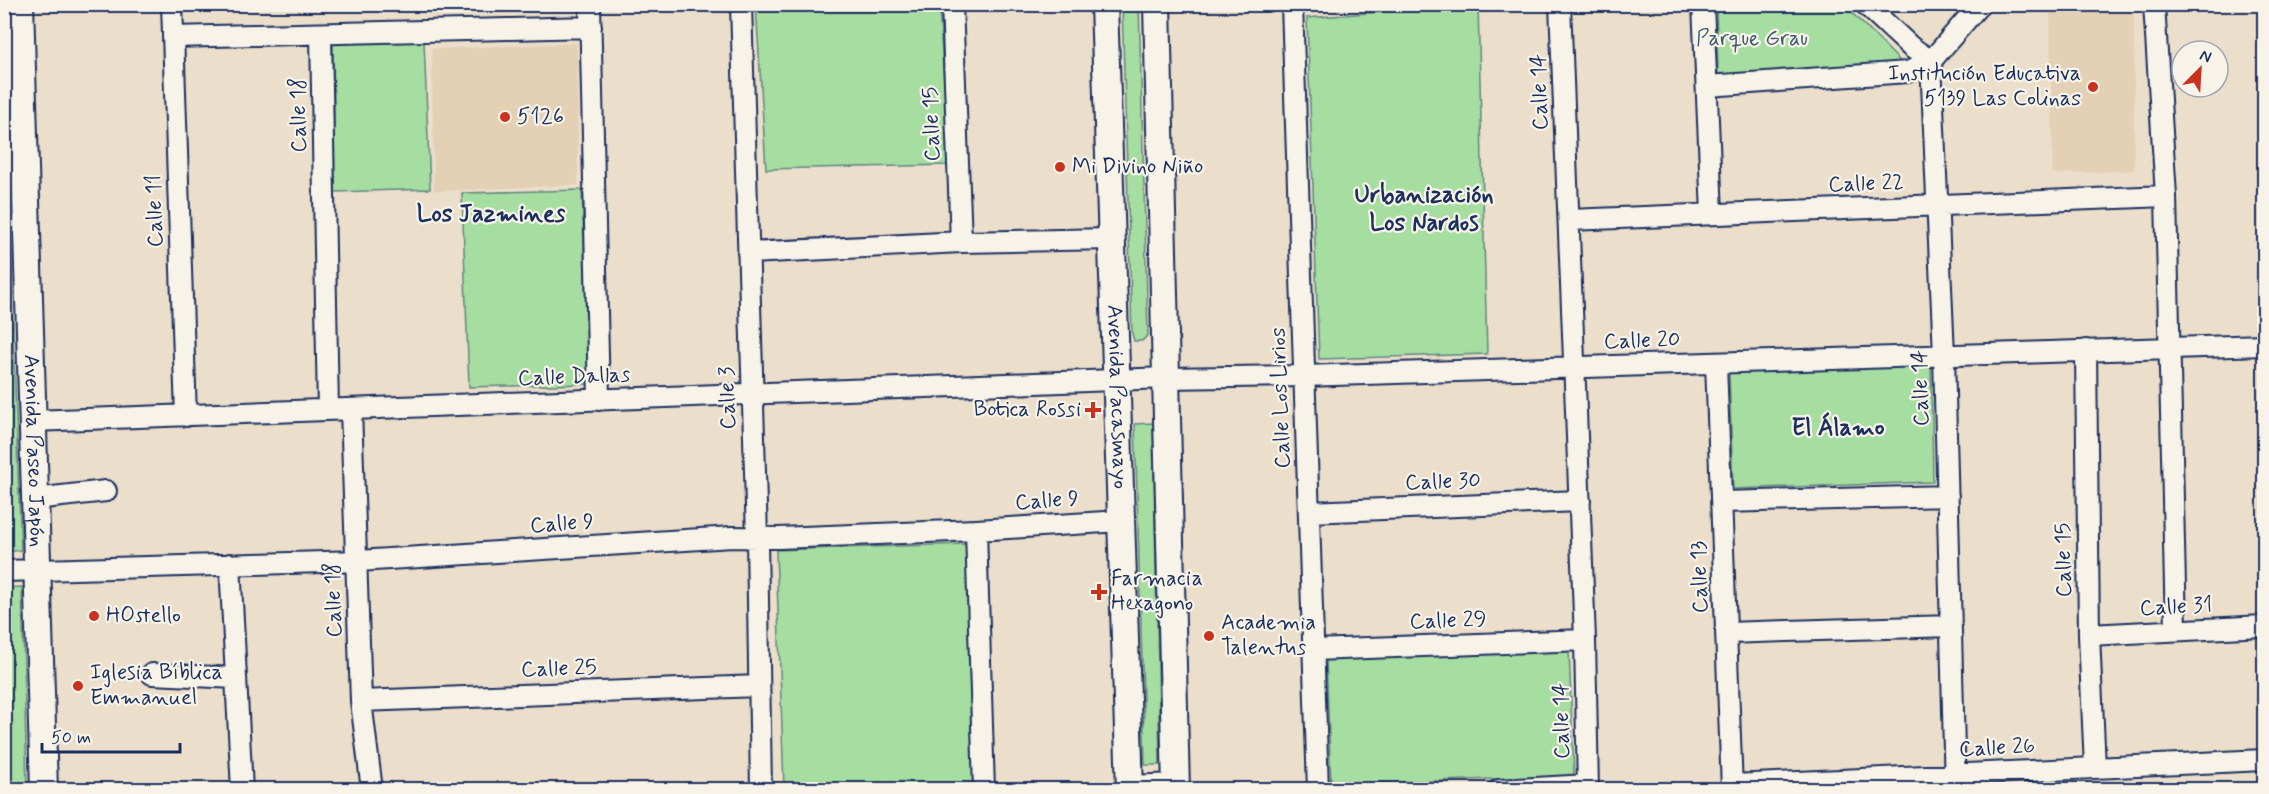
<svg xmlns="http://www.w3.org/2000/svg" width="2269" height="794" font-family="Mynerve,sans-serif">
<rect width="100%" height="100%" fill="#ebdeca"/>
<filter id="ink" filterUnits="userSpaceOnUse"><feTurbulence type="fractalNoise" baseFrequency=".0167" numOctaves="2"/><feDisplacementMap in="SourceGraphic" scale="12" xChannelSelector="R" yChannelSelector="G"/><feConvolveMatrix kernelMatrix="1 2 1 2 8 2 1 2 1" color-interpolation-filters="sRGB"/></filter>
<g filter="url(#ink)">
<path fill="#e3d0b5" d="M 2050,5 L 2134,5 L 2134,170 L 2053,174 Z
M 577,43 L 578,185 L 434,191 L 432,49 Z"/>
<path fill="#a6dda1" stroke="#608680" stroke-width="1.5" d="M 756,5 L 939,5 L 949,165 L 766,169 Z
M 1122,5 L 1139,5 L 1148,335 L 1142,341 L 1134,341 L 1132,333 Z
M 1467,5 L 1478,5 L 1487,354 L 1319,359 L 1307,18 Z
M 1716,5 L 1844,5 L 1906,67 L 1718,75 Z
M 424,40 L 430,189 L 335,192 L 333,41 Z
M 4,84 L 21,550 L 5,552 L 4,552 Z
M 582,190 L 589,384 L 469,387 L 462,193 Z
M 1931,364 L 1933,482 L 1733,489 L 1729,371 Z
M 1153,423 L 1160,765 L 1145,765 L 1135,424 Z
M 966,544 L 975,789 L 784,789 L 776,550 Z
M 22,587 L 27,789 L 5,789 L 5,588 Z
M 1569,649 L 1574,776 L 1331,785 L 1326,659 Z"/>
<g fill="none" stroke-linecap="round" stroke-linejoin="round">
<g stroke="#1b2f5e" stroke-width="24">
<path id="minor" d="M 172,4 L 186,416
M 590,4 L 599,400
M 741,4 L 757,538 L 761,790
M 952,4 L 961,242
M 1292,4 L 1318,790
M 1560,4 L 1585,640 L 1588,790
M 1703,4 L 1712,214
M 1865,4 L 1911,47 L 1931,61
M 2154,4 L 2166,196 L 2176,630
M 321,35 L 328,410
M 173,37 L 591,27
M 1707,86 L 1908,72 L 1931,61
M 1569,220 L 2166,196
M 748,253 L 961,242 L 1112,239
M 2086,350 L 2089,635 L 2095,768
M 1716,363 L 1732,790
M 351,409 L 361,701 L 372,790
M 33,421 L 1166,378 L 1304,376 L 2264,345
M 35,499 L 106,491
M 1722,502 L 1948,496
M 1309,512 L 1580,501
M 976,530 L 984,790
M 230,564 L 242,790
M 4,571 L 358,561 L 732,537 L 779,538 L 976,530 L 1121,521
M 1726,633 L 1951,626
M 2089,635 L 2264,626
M 1313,650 L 1585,640
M 152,674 L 236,678
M 361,701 L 759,686
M 1732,785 L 2264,760
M 1499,790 L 1588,785
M 1955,790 L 1944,355 L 1931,61 L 1980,4"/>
</g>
<g stroke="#1b2f5e" stroke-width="30">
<g id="major">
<path id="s1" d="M 20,4 L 44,790"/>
<path id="s2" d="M 1104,4 L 1130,790"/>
<path d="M 1157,4 L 1176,790"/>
<path d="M 1130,789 L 1176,787"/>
</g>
</g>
<use href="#minor" stroke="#f7f3e8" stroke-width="20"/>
<use href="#major" stroke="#f7f3e8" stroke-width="26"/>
</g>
</g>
<g fill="#c8321e" stroke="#f7f3e8" stroke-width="2">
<circle cx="2093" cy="87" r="6"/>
<circle cx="505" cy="117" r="6"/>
<circle cx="1060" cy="167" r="6"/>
<path d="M1090 401h6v6h6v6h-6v6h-6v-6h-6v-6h6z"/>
<path d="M1096 583h6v6h6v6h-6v6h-6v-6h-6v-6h6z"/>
<circle cx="94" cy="616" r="6"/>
<circle cx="1209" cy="636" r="6"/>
<circle cx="78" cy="686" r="6"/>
</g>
<g text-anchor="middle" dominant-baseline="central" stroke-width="4.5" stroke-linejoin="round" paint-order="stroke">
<g font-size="22" fill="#3e5a6f" stroke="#f7f3e8">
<text x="1752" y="39">Parque Grau</text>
</g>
<g font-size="22" fill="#1b2f5e" stroke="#f7f3e8" text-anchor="start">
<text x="2081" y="74" text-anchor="end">Institución Educativa<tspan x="2081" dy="25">5139 Las Colinas</tspan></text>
<text x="517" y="117">5126</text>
<text x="1072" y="167">Mi Divino Niño</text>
<text x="1081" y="410" text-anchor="end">Botica Rossi</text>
<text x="1111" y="579">Farmacia<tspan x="1111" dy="25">Hexagono</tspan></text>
<text x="106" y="616">HOstello</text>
<text x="1221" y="623">Academia<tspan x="1221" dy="25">Talentus</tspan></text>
<text x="90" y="673">Iglesia Bíblica<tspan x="90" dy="25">Emmanuel</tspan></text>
</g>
<g font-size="22" fill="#1b2f5e" stroke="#f7f3e8">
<text transform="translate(1540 92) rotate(-92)">Calle 14</text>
<text transform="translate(299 115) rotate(-91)">Calle 18</text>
<text transform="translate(932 124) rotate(-92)">Calle 15</text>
<text transform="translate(1866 184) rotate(-2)">Calle 22</text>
<text transform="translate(155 211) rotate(-92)">Calle 11</text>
<text transform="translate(1642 341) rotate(-2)">Calle 20</text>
<text transform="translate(574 377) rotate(-2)">Calle Dallas</text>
<text transform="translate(1921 388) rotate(-92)">Calle 14</text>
<text stroke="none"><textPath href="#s2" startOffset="393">Avenida Pacasmayo</textPath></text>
<text transform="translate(728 398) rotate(-92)">Calle 3</text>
<text transform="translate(1281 398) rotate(-92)">Calle Los Lirios</text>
<text stroke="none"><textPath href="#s1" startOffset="447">Avenida Paseo Japón</textPath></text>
<text transform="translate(1443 482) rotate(-2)">Calle 30</text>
<text transform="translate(1047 501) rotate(-4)">Calle 9</text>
<text transform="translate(562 524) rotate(-4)">Calle 9</text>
<text transform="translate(2064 560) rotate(-91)">Calle 15</text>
<text transform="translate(1700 577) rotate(-92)">Calle 13</text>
<text transform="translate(334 600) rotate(-92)">Calle 18</text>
<text transform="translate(2176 607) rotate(-3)">Calle 31</text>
<text transform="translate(1448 621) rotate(-2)">Calle 29</text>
<text transform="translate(559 669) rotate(-2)">Calle 25</text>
<text transform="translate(1562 721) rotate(-91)">Calle 14</text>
<text transform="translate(1997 748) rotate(-3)">Calle 26</text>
</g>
<g font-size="24" font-weight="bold" fill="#1b2f5e" stroke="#f7f3e8">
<text x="1424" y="195">Urbanización<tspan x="1424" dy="28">Los Nardos</tspan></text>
<text x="491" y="214">Los Jazmines</text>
<text x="1838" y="428">El Álamo</text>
</g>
</g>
<rect width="2269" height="794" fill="none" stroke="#f7f3e8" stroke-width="24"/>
<rect x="12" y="12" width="2245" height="770" fill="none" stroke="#1b2f5e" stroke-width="2" filter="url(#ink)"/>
<g transform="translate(2200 69) rotate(24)"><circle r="28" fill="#f7f3e8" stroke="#9fa5b1" stroke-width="1.5"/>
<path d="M0-4.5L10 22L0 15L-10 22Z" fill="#c8321e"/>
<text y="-9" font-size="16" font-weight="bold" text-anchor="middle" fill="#1b2f5e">N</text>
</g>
<path d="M42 743v9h138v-9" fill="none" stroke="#1b2f5e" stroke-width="3"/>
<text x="51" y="743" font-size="18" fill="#1b2f5e" stroke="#f7f3e8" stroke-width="4.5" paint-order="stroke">50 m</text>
</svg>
